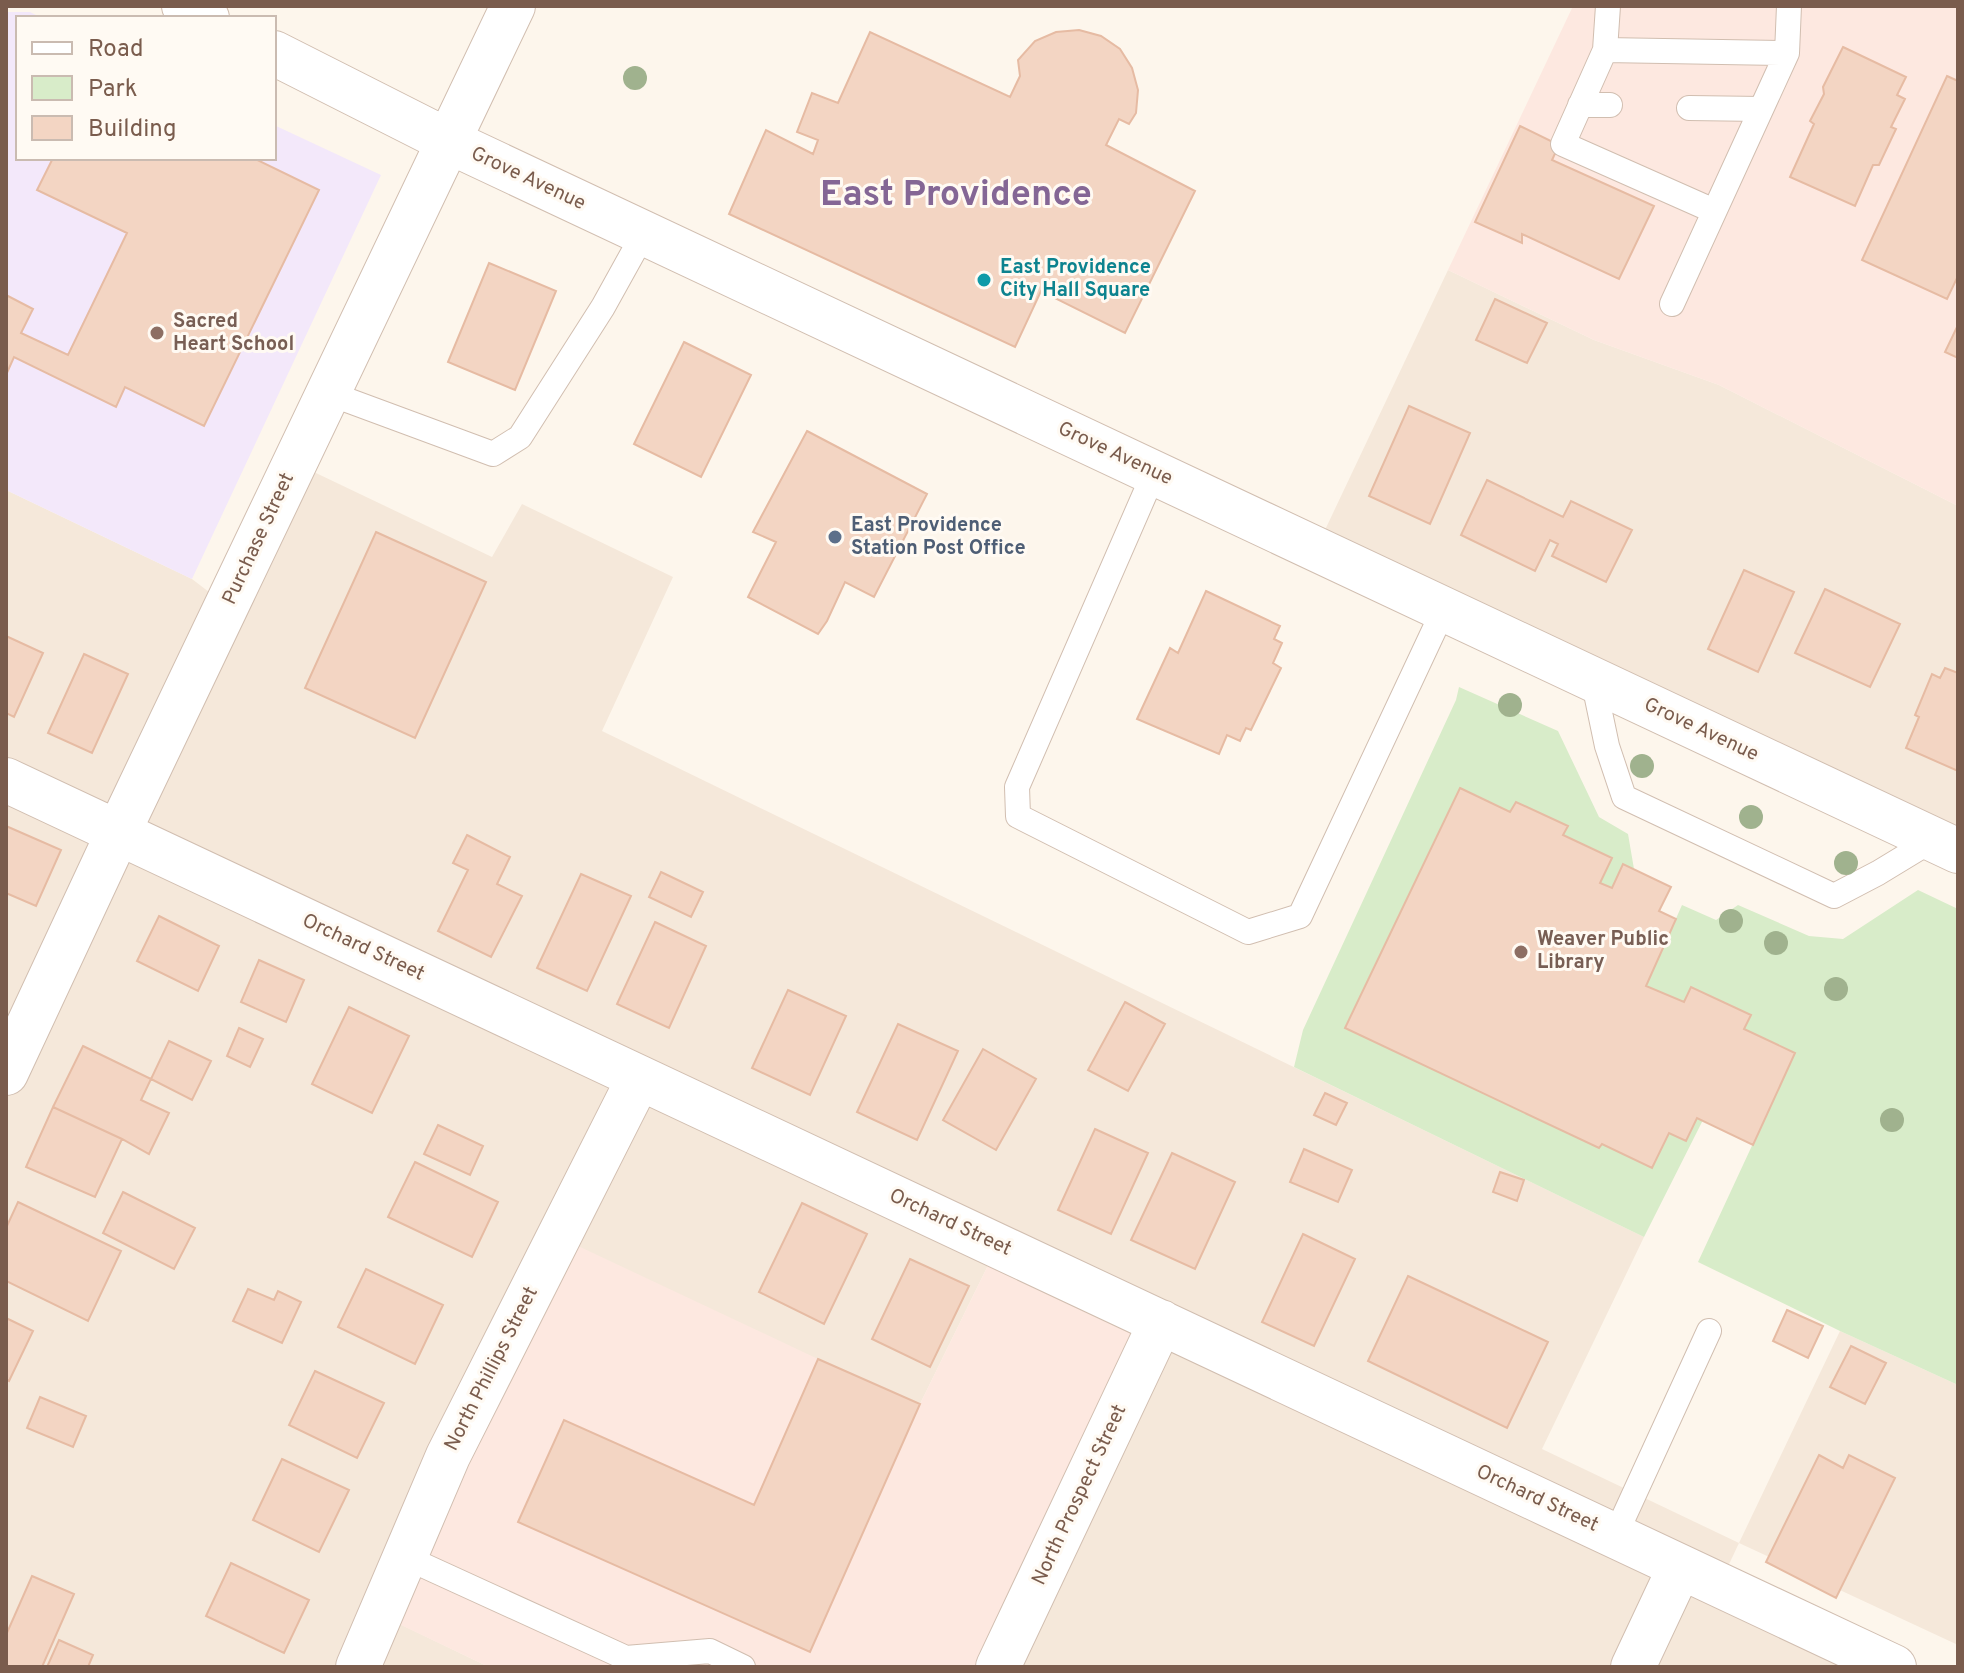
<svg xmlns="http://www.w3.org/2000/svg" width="1964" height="1673" font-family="Overpass,sans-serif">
<rect width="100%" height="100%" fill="#fdf6ec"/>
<path fill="#f5e8da" d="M 1448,270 L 1594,340 L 1719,385 L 1958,506 L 1958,854 L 1316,549 Z
M 295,463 L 492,557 L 522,504 L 673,577 L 602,731 L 1644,1237 L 1542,1449 L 1739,1543 L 1840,1331 L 1958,1385 L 1958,1645 L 1739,1543 L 1715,1594 L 1866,1667 L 995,1667 L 996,1249 L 920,1404 L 818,1359 L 381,1615 L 489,1667 L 6,1667 L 6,490 L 192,579 L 226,605 Z"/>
<path fill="#fde8e0" d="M 1573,6 L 1958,6 L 1958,506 L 1719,385 L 1594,340 L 1448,270 Z
M 559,1237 L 818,1359 L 920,1404 L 996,1249 L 1152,1325 L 995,1667 L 489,1667 L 380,1615 Z"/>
<path fill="#f3e8fa" d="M 6,12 L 30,12 L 42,18 L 18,18 L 18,158 L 274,158 L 274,125 L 381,175 L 192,579 L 6,490 Z"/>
<path fill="#d8ecc9" d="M 1459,687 L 1558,731 L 1599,817 L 1628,834 L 1634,869 L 1623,865 L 1612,888 L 1600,883 L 1611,858 L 1563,835 L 1567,826 L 1516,802 L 1510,812 L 1460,788 L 1345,1027 L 1599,1148 L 1602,1144 L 1652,1168 L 1669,1133 L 1697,1118 L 1703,1120 L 1644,1237 L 1294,1067 L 1303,1030 L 1456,700 Z
M 1918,890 L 1958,909 L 1958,1385 L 1840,1331 L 1698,1262 L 1795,1053 L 1744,1029 L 1751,1015 L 1691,988 L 1684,1002 L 1646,986 L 1682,905 L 1716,920 L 1738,905 L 1809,936 L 1843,939 Z"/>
<path fill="#f3d5c3" stroke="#e6bba3" stroke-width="2" d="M 1079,30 L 1101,36 L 1120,49 L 1132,68 L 1138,90 L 1136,113 L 1129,124 L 1119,119 L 1106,145 L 1195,191 L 1125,333 L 1041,291 L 1015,347 L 729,214 L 766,130 L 813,154 L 818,140 L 797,132 L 812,93 L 838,103 L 870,32 L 1010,97 L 1020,76 L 1018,60 L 1035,41 L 1056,32 Z
M 1843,47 L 1906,77 L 1897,95 L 1905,99 L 1891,127 L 1896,129 L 1879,165 L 1873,165 L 1855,206 L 1790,177 L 1814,124 L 1810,121 L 1824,94 L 1823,87 Z
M 1947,76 L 1958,81 L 1958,276 L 1947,299 L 1862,260 Z
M 1520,126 L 1559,145 L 1552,160 L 1654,206 L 1619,279 L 1522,234 L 1522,243 L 1475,222 Z
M 53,158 L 253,158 L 319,190 L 204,426 L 125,387 L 116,407 L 14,357 L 6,375 L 6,295 L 33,309 L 21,333 L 68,355 L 127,233 L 37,190 Z
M 489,263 L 556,291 L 515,390 L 448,362 Z
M 1495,299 L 1547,323 L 1527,363 L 1476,340 Z
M 1958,325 L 1958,358 L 1945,352 Z
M 684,342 L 751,375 L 701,477 L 634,444 Z
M 1409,406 L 1470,433 L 1430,524 L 1369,496 Z
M 807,431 L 927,494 L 874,597 L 845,582 L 827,621 L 818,634 L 748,597 L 776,542 L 753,532 Z
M 1487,480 L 1563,517 L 1571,501 L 1632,530 L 1606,582 L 1552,556 L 1558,544 L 1550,540 L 1535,571 L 1461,535 Z
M 376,532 L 486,582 L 415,738 L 305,688 Z
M 1744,570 L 1794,592 L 1758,672 L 1708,649 Z
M 1825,589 L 1900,624 L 1870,687 L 1795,653 Z
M 1206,591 L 1280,626 L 1274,639 L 1282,643 L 1273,663 L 1281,668 L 1251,730 L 1246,728 L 1240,741 L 1227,735 L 1219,754 L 1137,719 L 1170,648 L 1178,653 Z
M 6,636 L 43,653 L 14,717 L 6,713 Z
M 84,654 L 128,674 L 92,753 L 48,733 Z
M 1945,668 L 1958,673 L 1958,771 L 1906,748 L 1919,717 L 1915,715 L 1932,674 L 1940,678 Z
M 1460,788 L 1510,812 L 1516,802 L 1568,826 L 1563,835 L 1612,858 L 1600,883 L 1612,888 L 1623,864 L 1671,887 L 1659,911 L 1676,919 L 1646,986 L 1684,1002 L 1691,987 L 1751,1015 L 1744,1029 L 1795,1053 L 1753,1145 L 1697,1118 L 1686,1141 L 1669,1133 L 1652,1168 L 1602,1144 L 1599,1148 L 1345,1028 Z
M 6,826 L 61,850 L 36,906 L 6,893 Z
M 467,835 L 510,857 L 497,884 L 522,896 L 491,957 L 438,931 L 468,870 L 453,863 Z
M 661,872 L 703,892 L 691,917 L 649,897 Z
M 581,874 L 631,896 L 587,991 L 537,968 Z
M 159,916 L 219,946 L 198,991 L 137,961 Z
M 655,922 L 706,946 L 669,1028 L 617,1004 Z
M 259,960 L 304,980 L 286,1022 L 241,1002 Z
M 788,990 L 846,1016 L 810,1095 L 752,1068 Z
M 1125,1002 L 1165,1024 L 1128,1091 L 1088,1070 Z
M 349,1007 L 409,1036 L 372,1113 L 312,1084 Z
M 898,1024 L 958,1051 L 917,1140 L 857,1112 Z
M 239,1028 L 263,1039 L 250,1067 L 227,1056 Z
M 169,1041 L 211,1061 L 192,1100 L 151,1079 Z
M 83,1046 L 151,1079 L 141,1100 L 169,1113 L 149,1154 L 122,1139 L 53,1107 Z
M 983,1049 L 1036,1079 L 996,1150 L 943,1120 Z
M 1325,1093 L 1347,1103 L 1336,1125 L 1314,1115 Z
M 53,1107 L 122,1139 L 95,1197 L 26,1167 Z
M 438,1125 L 483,1146 L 470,1175 L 424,1154 Z
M 1095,1129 L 1148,1153 L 1111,1234 L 1058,1210 Z
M 1304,1149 L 1352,1170 L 1338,1202 L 1290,1182 Z
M 1172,1153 L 1235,1182 L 1195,1269 L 1131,1240 Z
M 415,1162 L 498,1202 L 472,1257 L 388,1217 Z
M 1500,1172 L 1524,1180 L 1517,1201 L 1493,1192 Z
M 123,1192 L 195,1228 L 174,1269 L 103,1233 Z
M 18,1202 L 121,1251 L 88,1321 L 6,1281 L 6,1228 Z
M 802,1203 L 867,1234 L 824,1324 L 759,1292 Z
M 1303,1234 L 1355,1259 L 1314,1346 L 1262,1322 Z
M 910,1259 L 969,1286 L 930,1367 L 872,1339 Z
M 366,1269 L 443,1305 L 415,1364 L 338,1327 Z
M 1408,1276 L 1548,1342 L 1507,1428 L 1368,1361 Z
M 248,1289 L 274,1300 L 278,1291 L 301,1302 L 282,1343 L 233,1321 Z
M 1787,1310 L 1823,1326 L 1808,1358 L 1773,1341 Z
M 6,1318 L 33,1331 L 9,1381 L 6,1379 Z
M 1851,1346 L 1886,1363 L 1865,1404 L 1830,1387 Z
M 818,1359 L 920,1404 L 810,1652 L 518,1522 L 564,1420 L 754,1505 Z
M 315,1371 L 384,1403 L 357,1458 L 289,1425 Z
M 40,1397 L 86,1416 L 73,1447 L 27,1428 Z
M 1819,1455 L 1843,1468 L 1849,1455 L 1895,1478 L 1836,1598 L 1766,1562 Z
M 282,1459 L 349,1490 L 319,1552 L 253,1520 Z
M 231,1563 L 309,1600 L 284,1653 L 206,1616 Z
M 32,1576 L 74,1594 L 42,1667 L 6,1667 L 6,1635 Z
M 59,1640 L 93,1655 L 88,1667 L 47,1667 Z"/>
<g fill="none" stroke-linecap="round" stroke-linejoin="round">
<g stroke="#d1beb0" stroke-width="26">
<path id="lane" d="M 1608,6 L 1605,50 L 1787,53 L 1789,6
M 1605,50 L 1563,144 L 1714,211
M 1580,105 L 1610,105
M 1689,108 L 1761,109
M 1672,304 L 1787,53
M 328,393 L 493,454 L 520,437 L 603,307 L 644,233
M 1154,473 L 1017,787 L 1018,816 L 1248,932 L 1300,916 L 1444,609
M 1593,679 L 1607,746 L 1624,797 L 1834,896 L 1878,873 L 1934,839
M 1615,1536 L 1709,1331
M 405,1557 L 626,1658 L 710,1651 L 743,1667"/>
</g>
<g stroke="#d1beb0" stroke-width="46">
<path id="street" d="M 184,6 L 207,18
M 274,53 L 448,141 L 1958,851
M 6,780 L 1894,1667
M 6,1073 L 118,833 L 513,6
M 358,1667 L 448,1456 L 639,1078
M 998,1667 L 1161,1322
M 1633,1667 L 1680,1567"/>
</g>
<use href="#lane" stroke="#fff" stroke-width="24"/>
<use href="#street" stroke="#fff" stroke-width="44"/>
</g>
<g fill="#a0b28e">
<circle cx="635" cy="78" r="12"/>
<circle cx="1510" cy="705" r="12"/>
<circle cx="1642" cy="766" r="12"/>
<circle cx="1751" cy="817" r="12"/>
<circle cx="1846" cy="863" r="12"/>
<circle cx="1731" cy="921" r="12"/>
<circle cx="1776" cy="943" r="12"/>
<circle cx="1836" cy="989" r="12"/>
<circle cx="1892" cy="1120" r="12"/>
</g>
<circle fill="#0f9aa8" stroke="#fffaf3" stroke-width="3" cx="984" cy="280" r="8"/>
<g fill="#8d6e63" stroke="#fffaf3" stroke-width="3">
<circle cx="157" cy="333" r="8"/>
<circle cx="1521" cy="952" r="8"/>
</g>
<circle fill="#5c6f8a" stroke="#fffaf3" stroke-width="3" cx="835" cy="537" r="8"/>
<g text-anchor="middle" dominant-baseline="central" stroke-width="6" stroke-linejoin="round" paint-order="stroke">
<g font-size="20" fill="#7a5c4d" stroke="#fffaf3">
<text transform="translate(528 179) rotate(25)">Grove Avenue</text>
<text transform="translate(1115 454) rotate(25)">Grove Avenue</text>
<text transform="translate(259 539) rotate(-65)">Purchase Street</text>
<text transform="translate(1701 730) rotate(25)">Grove Avenue</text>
<text transform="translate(363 948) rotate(25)">Orchard Street</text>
<text transform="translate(950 1223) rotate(25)">Orchard Street</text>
<text transform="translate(492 1369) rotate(-63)">North Phillips Street</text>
<text transform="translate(1080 1495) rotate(-65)">North Prospect Street</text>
<text transform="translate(1537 1499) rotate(25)">Orchard Street</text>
</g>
<g font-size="20" font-weight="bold" fill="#0d838f" stroke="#fffaf3" text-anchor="start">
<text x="1000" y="268">East Providence<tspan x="1000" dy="23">City Hall Square</tspan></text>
</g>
<g font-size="20" font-weight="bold" fill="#785e54" stroke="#fffaf3" text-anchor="start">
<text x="173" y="322">Sacred<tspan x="173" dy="23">Heart School</tspan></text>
<text x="1537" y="940">Weaver Public<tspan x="1537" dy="23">Library</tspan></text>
</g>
<g font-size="20" font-weight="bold" fill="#4e5e75" stroke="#fffaf3" text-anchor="start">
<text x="851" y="526">East Providence<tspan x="851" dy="23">Station Post Office</tspan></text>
</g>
<g font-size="36" font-weight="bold" fill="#846695" stroke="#fffaf3">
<text x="956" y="196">East Providence</text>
</g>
</g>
<rect width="1964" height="1673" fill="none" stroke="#7a5c4d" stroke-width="16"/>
<rect x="16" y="16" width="260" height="144" fill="#fffaf3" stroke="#cabbb1" stroke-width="2"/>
<rect x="32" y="42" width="40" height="12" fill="#ffffff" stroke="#cabbb1" stroke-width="2"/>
<text x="88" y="56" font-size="24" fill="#7a5c4d">Road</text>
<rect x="32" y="76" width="40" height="24" fill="#d8ecc9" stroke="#cabbb1" stroke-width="2"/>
<text x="88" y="96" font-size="24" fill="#7a5c4d">Park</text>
<rect x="32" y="116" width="40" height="24" fill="#f3d5c3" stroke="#cabbb1" stroke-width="2"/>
<text x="88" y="136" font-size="24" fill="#7a5c4d">Building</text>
</svg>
